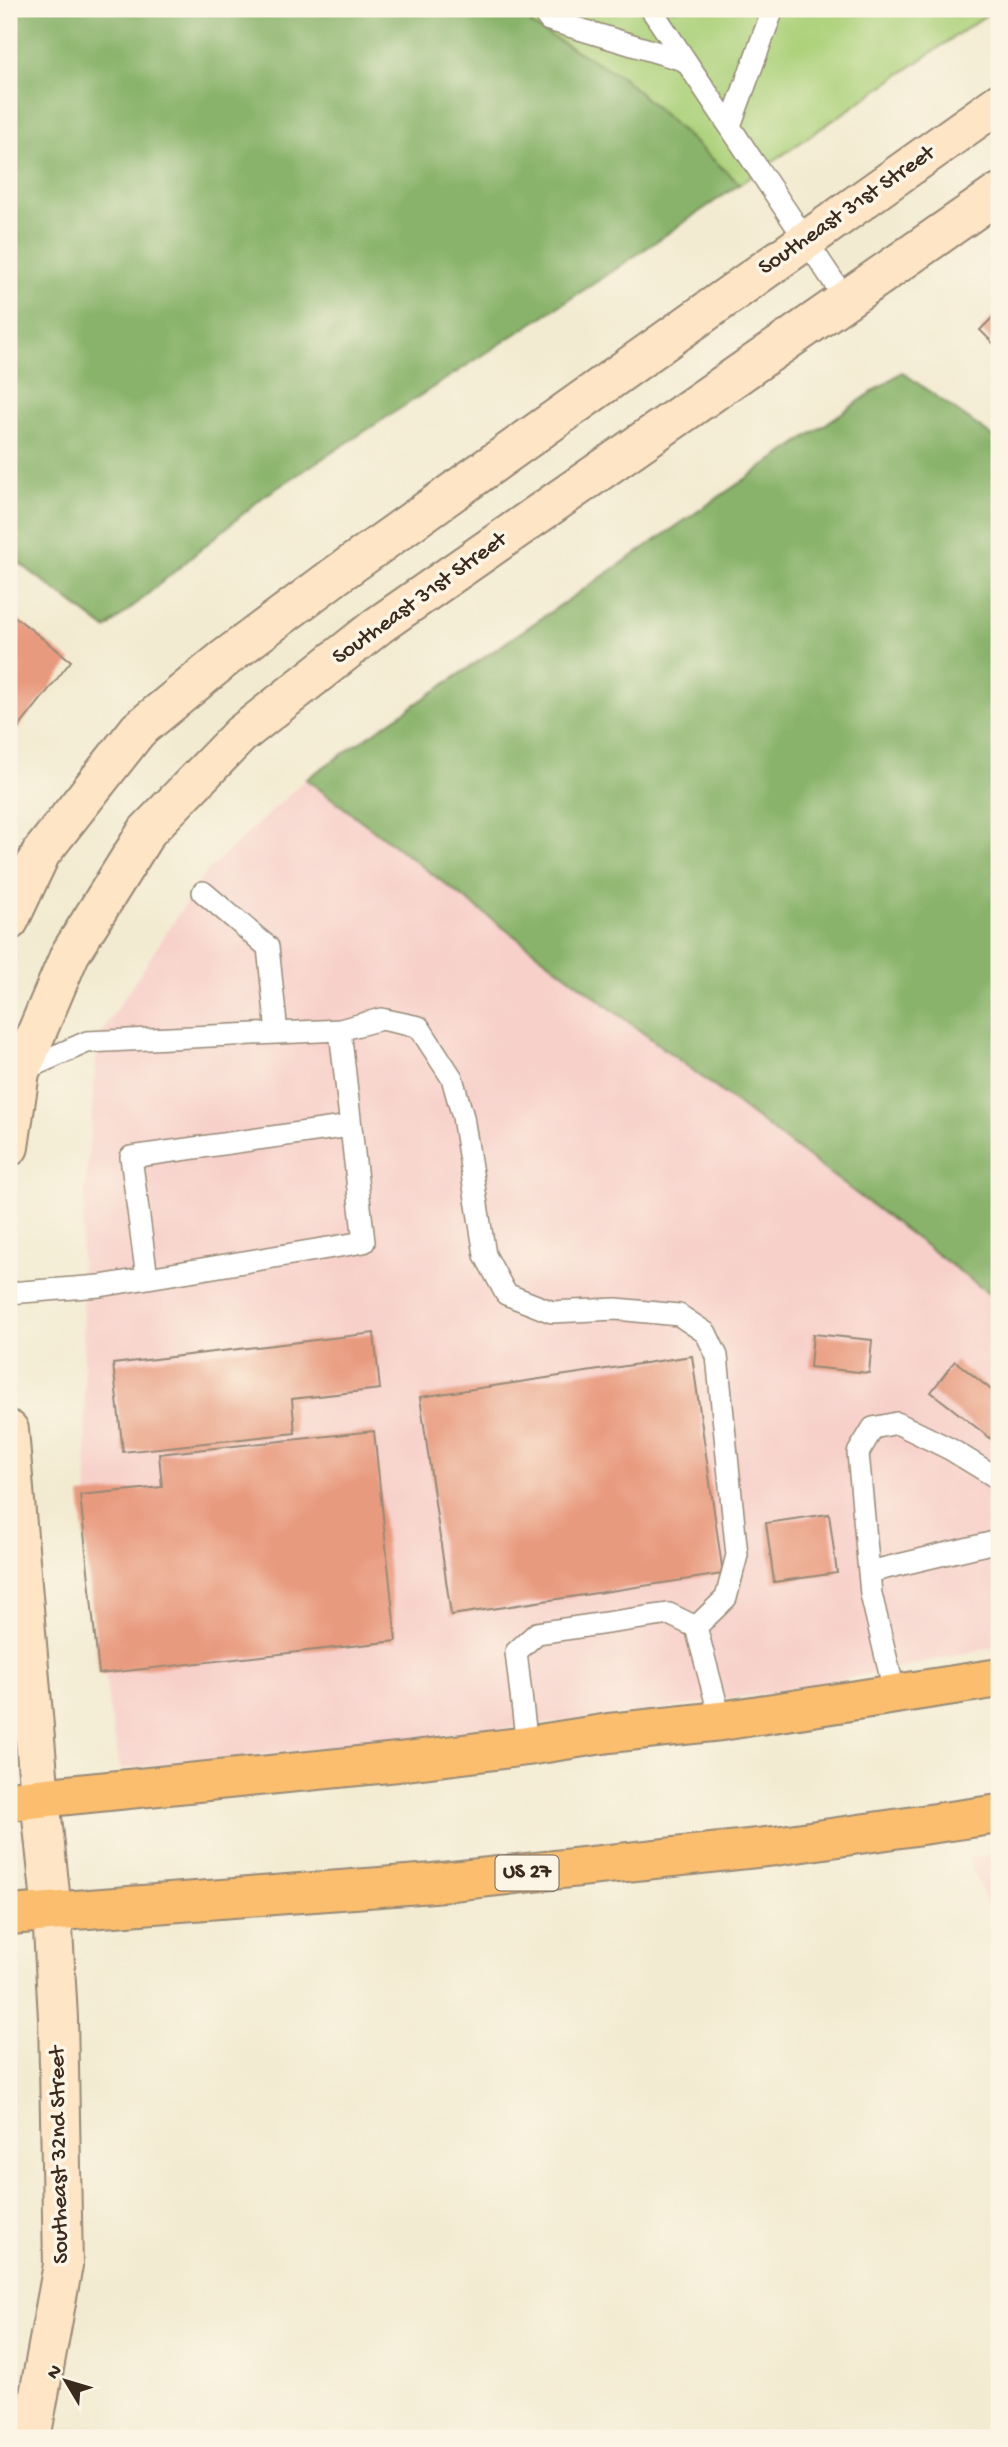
<svg xmlns="http://www.w3.org/2000/svg" width="1008" height="2447" font-family="'Gochi Hand',sans-serif">
<rect width="100%" height="100%" fill="#fcf5e5"/>
<filter id="ink" filterUnits="userSpaceOnUse"><feTurbulence type="fractalNoise" baseFrequency=".0143" numOctaves="2"/><feDisplacementMap in="SourceGraphic" scale="14" xChannelSelector="R" yChannelSelector="G"/><feConvolveMatrix kernelMatrix="1 2 1 2 8 2 1 2 1" color-interpolation-filters="sRGB"/></filter>
<filter id="wash" filterUnits="userSpaceOnUse"><feTurbulence type="fractalNoise" baseFrequency=".00686" numOctaves="4" result="noise"/><feDisplacementMap in="SourceGraphic" scale="28" xChannelSelector="R" yChannelSelector="G"/><feGaussianBlur stdDeviation="1.57" result="paint"/><feColorMatrix in="noise" values="0 0 0 0 0 0 0 0 0 0 0 0 0 0 0 0 0 1.4 0 .05"/><feComposite in="paint" operator="in"/></filter>
<g filter="url(#wash)">
<rect width="100%" height="100%" fill="#f3ebd1"/>
<path fill="#f7d0ca" d="M 306,779 L 999,1301 L 999,1646 L 802,1688 L 659,1710 L 393,1742 L 120,1769 L 108,1701 L 87,1488 L 81,1248 L 98,1038 L 206,872 Z
M 999,1854 L 999,1933 L 968,1858 Z"/>
<path fill="#acd17a" stroke="#747e4c" stroke-width="2" d="M 542,9 L 945,9 L 947,12 L 952,9 L 995,9 L 740,184 L 621,76 L 530,24 Z"/>
<path fill="#89b36a" stroke="#626e44" stroke-width="2" d="M 9,9 L 542,9 L 531,25 L 621,76 L 740,184 L 607,275 L 263,497 L 106,629 L 9,555 Z
M 902,372 L 999,441 L 999,1301 L 306,779 Z"/>
<g id="blocks">
<path fill="#e89a7e" d="M 999,311 L 999,349 L 980,330 Z
M 9,612 L 71,661 L 9,740 Z
M 374,1333 L 380,1389 L 292,1399 L 295,1433 L 123,1452 L 113,1364 Z
M 813,1334 L 872,1340 L 869,1373 L 810,1367 Z
M 692,1356 L 723,1574 L 451,1615 L 420,1397 Z
M 955,1361 L 999,1396 L 999,1445 L 931,1392 Z
M 374,1431 L 396,1641 L 99,1674 L 80,1495 L 162,1487 L 159,1454 Z
M 829,1514 L 837,1573 L 774,1582 L 766,1523 Z"/>
</g>
</g>
<g filter="url(#ink)">
<use href="#blocks" fill-opacity="0" stroke="#978a78" stroke-width="2"/>
<g fill="none" stroke-linecap="round" stroke-linejoin="round">
<g stroke="#978a78" stroke-width="24">
<path id="service" d="M 541,9 L 549,20 L 686,61
M 651,9 L 846,300
M 730,126 L 773,9
M 203,892 L 268,947 L 277,1033
M 340,1030 L 381,1019 L 419,1027 L 452,1078 L 463,1117 L 485,1255 L 506,1294 L 552,1312 L 616,1309 L 679,1315 L 706,1333 L 717,1356 L 737,1555 L 726,1598 L 696,1627
M 147,1278 L 131,1157 L 350,1126
M 9,1293 L 100,1286 L 364,1242 L 340,1030 L 87,1042 L 21,1071
M 869,1572 L 999,1541
M 895,1695 L 871,1594 L 858,1453 L 873,1428 L 897,1423 L 950,1449 L 999,1479
M 527,1746 L 516,1652 L 537,1633 L 669,1614 L 696,1627 L 721,1721"/>
</g>
<g stroke="#978a78" stroke-width="42">
<path id="secondary" d="M 9,921 L 41,853 L 138,730 L 224,659 L 335,576 L 999,103
M 9,1147 L 20,1072 L 70,954 L 147,831 L 240,735 L 379,625 L 999,193
M 9,1430 L 40,1798 L 52,1912 L 58,2018 L 63,2265 L 31,2438"/>
</g>
<g stroke="#978a78" stroke-width="42">
<path id="trunk" d="M 9,1801 L 398,1762 L 527,1746 L 609,1733 L 721,1721 L 999,1678
M 9,1915 L 433,1883 L 775,1846 L 999,1814"/>
</g>
<use href="#service" stroke="#fff" stroke-width="21"/>
<use href="#secondary" stroke="#fde5c5" stroke-width="38"/>
<use href="#trunk" stroke="#fbbe6e" stroke-width="38"/>
</g>
</g>
<g text-anchor="middle" dominant-baseline="central" stroke-width="7" stroke-linejoin="round" paint-order="stroke">
<rect fill="#fcf5e5" stroke="#75675a" stroke-width="2" x="495.5" y="1855.5" width="63" height="35" rx="5"/>
<g font-size="21" font-weight="bold" fill="#3b2a1e">
<text x="527" y="1873">US 27</text>
</g>
<g font-size="23" fill="#3b2a1e" stroke="#fcf5e5">
<text transform="translate(847 211) rotate(-35)">Southeast 31st Street</text>
<text transform="translate(420 599) rotate(-36)">Southeast 31st Street</text>
<text transform="translate(60 2155) rotate(-91)">Southeast 32nd Street</text>
</g>
</g>
<rect width="1008" height="2447" fill="none" stroke="#fcf5e5" stroke-width="35"/>
<g transform="translate(66 2381) rotate(308)" stroke="#fcf5e5" stroke-width="5" paint-order="stroke">
<path d="M0-5L12 26L0 18L-12 26Z" fill="#3b2a1e"/>
<text y="-10" font-size="19" font-weight="bold" text-anchor="middle" fill="#3b2a1e">N</text>
</g>
</svg>
